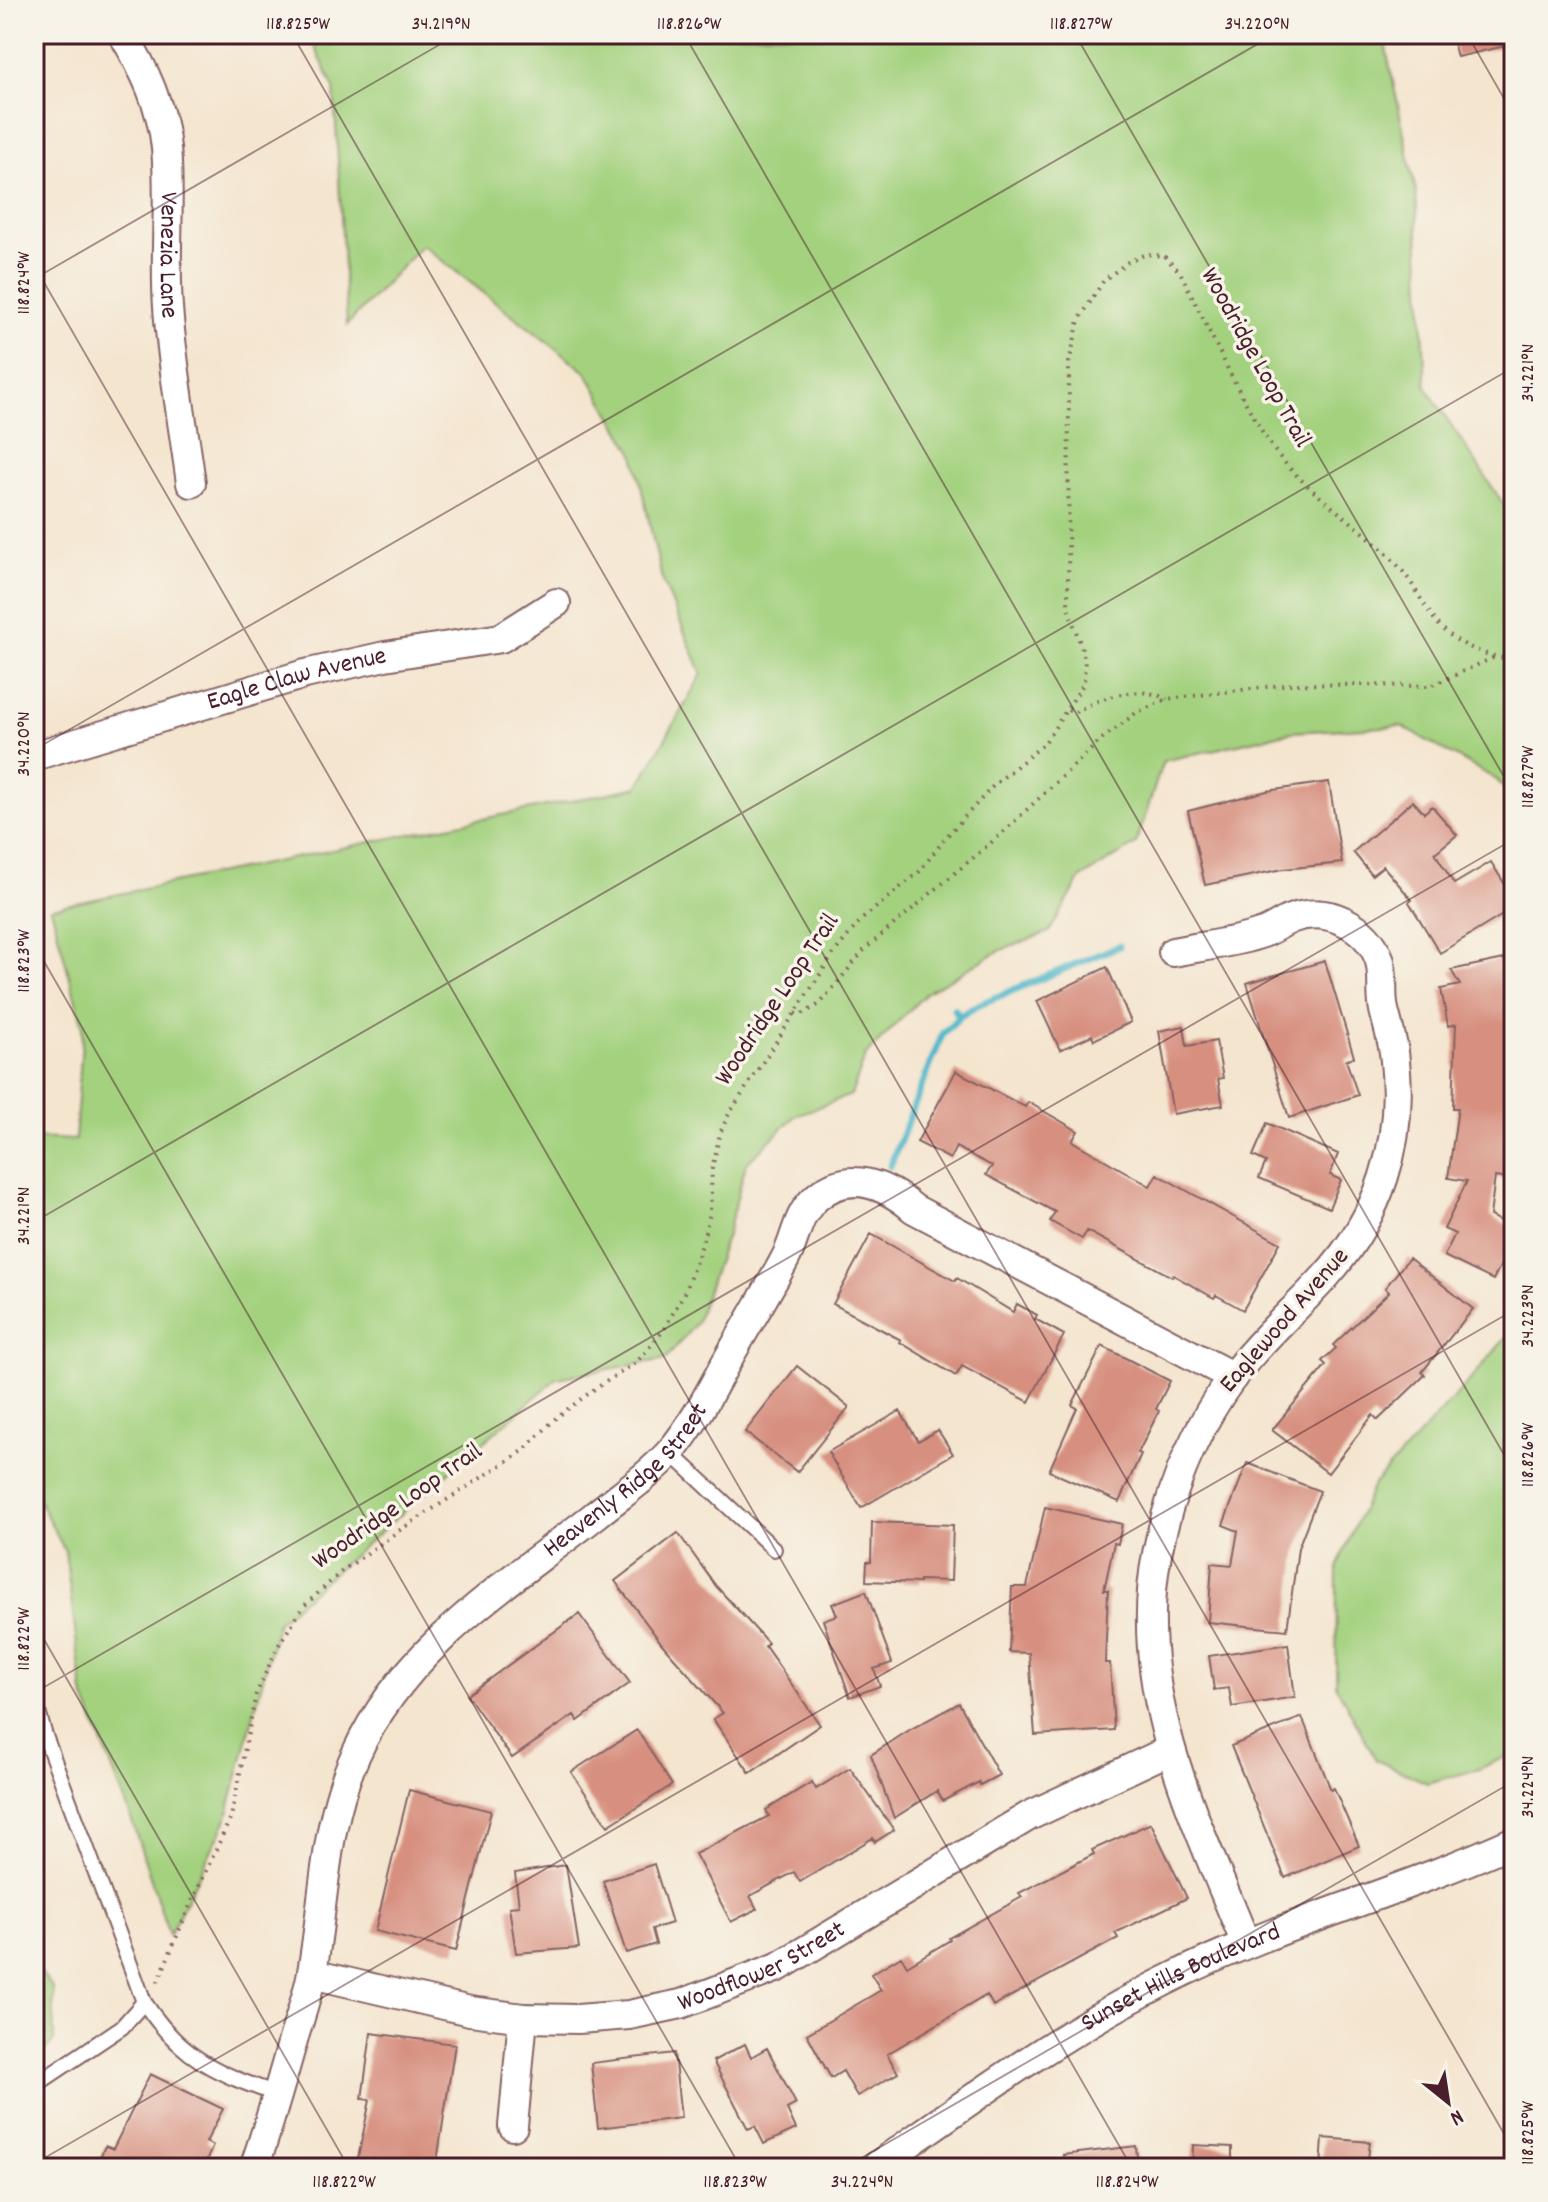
<svg xmlns="http://www.w3.org/2000/svg" width="1548" height="2202" font-family="Dekko,sans-serif">
<rect width="100%" height="100%" fill="#f7f3e8"/>
<filter id="ink" filterUnits="userSpaceOnUse"><feTurbulence type="fractalNoise" baseFrequency=".0125" numOctaves="2"/><feDisplacementMap in="SourceGraphic" scale="16" xChannelSelector="R" yChannelSelector="G"/><feConvolveMatrix kernelMatrix="1 2 1 2 8 2 1 2 1" color-interpolation-filters="sRGB"/></filter>
<filter id="wash" filterUnits="userSpaceOnUse"><feTurbulence type="fractalNoise" baseFrequency=".006" numOctaves="4" result="noise"/><feDisplacementMap in="SourceGraphic" scale="32" xChannelSelector="R" yChannelSelector="G"/><feGaussianBlur stdDeviation="1.8" result="paint"/><feColorMatrix in="noise" values="0 0 0 0 0 0 0 0 0 0 0 0 0 0 0 0 0 1.4 0 .05"/><feComposite in="paint" operator="in"/></filter>
<g filter="url(#wash)">
<rect width="100%" height="100%" fill="#f4e5cf"/>
<path fill="#a3d17e" stroke="#767854" stroke-width="2" d="M 309,34 L 1383,34 L 1416,192 L 1426,387 L 1514,520 L 1514,799 L 1497,780 L 1401,726 L 1291,732 L 1163,761 L 1136,844 L 1081,878 L 1049,932 L 999,951 L 926,993 L 866,1055 L 851,1095 L 796,1115 L 746,1164 L 727,1235 L 696,1323 L 666,1359 L 557,1378 L 278,1621 L 226,1821 L 169,1935 L 128,1809 L 83,1693 L 65,1551 L 34,1491 L 34,1138 L 75,1140 L 83,1027 L 51,908 L 638,787 L 702,674 L 662,579 L 634,454 L 586,372 L 422,245 L 347,325 L 334,88 Z
M 1514,1328 L 1514,1753 L 1479,1769 L 1427,1783 L 1376,1760 L 1336,1685 L 1337,1567 L 1373,1485 L 1466,1385 Z
M 34,1935 L 35,1964 L 53,1989 L 54,2041 L 34,2062 Z"/>
<g fill="none" stroke-linecap="round" stroke-linejoin="round">
<path stroke="#4cb6c9" stroke-width="7" d="M 960,1016 L 980,1004 L 1119,946
M 890,1166 L 943,1033 L 960,1016 L 954,1009"/>
</g>
<g id="blocks">
<path fill="#d79080" d="M 1451,34 L 1514,34 L 1514,44 L 1457,57 Z
M 1329,782 L 1342,863 L 1283,869 L 1205,885 L 1188,811 L 1267,791 Z
M 1413,801 L 1424,813 L 1432,806 L 1457,835 L 1435,853 L 1454,884 L 1491,862 L 1514,899 L 1514,908 L 1440,953 L 1409,902 L 1412,900 L 1383,866 L 1372,875 L 1353,852 Z
M 1514,957 L 1514,1180 L 1495,1177 L 1490,1216 L 1514,1228 L 1514,1238 L 1493,1280 L 1444,1256 L 1455,1234 L 1444,1229 L 1467,1181 L 1448,1178 L 1458,1108 L 1453,1108 L 1456,1024 L 1448,1026 L 1441,989 L 1460,985 L 1451,970 Z
M 1325,961 L 1354,1057 L 1346,1060 L 1358,1095 L 1289,1118 L 1247,983 Z
M 1107,967 L 1131,1022 L 1094,1040 L 1092,1035 L 1060,1050 L 1037,1001 Z
M 1184,1026 L 1187,1046 L 1216,1041 L 1223,1078 L 1218,1079 L 1223,1105 L 1173,1114 L 1159,1031 Z
M 956,1071 L 1025,1107 L 1028,1102 L 1078,1131 L 1072,1141 L 1150,1186 L 1157,1174 L 1280,1243 L 1243,1310 L 1216,1295 L 1214,1298 L 1173,1275 L 1172,1277 L 1087,1231 L 1082,1239 L 1050,1221 L 1055,1212 L 986,1175 L 992,1166 L 956,1147 L 950,1159 L 917,1142 Z
M 1267,1123 L 1338,1154 L 1330,1175 L 1341,1180 L 1329,1208 L 1259,1178 L 1266,1162 L 1253,1156 Z
M 871,1234 L 955,1281 L 957,1278 L 1013,1312 L 1017,1304 L 1037,1315 L 1035,1319 L 1064,1335 L 1029,1402 L 962,1366 L 956,1376 L 900,1342 L 901,1340 L 833,1304 Z
M 1409,1258 L 1473,1309 L 1422,1372 L 1425,1375 L 1378,1420 L 1373,1415 L 1328,1473 L 1272,1430 L 1326,1365 L 1322,1361 L 1336,1348 L 1333,1345 L 1389,1292 L 1385,1288 Z
M 1102,1346 L 1170,1381 L 1156,1409 L 1159,1411 L 1138,1453 L 1141,1454 L 1119,1502 L 1049,1471 L 1077,1408 L 1072,1405 Z
M 797,1366 L 849,1407 L 797,1472 L 745,1432 Z
M 900,1411 L 918,1441 L 938,1430 L 953,1454 L 861,1508 L 828,1452 Z
M 1247,1463 L 1320,1491 L 1298,1548 L 1287,1630 L 1208,1622 L 1212,1563 L 1232,1565 L 1238,1531 L 1223,1525 Z
M 1045,1507 L 1122,1524 L 1118,1544 L 1114,1543 L 1104,1590 L 1108,1590 L 1105,1663 L 1110,1663 L 1114,1730 L 1035,1735 L 1029,1653 L 1009,1652 L 1012,1587 L 1027,1587 Z
M 872,1522 L 953,1525 L 951,1581 L 919,1580 L 919,1583 L 866,1581 L 867,1562 L 871,1562 Z
M 678,1533 L 716,1586 L 768,1643 L 765,1646 L 820,1725 L 750,1773 L 713,1719 L 723,1713 L 662,1644 L 615,1581 Z
M 866,1591 L 892,1663 L 874,1669 L 880,1686 L 850,1697 L 823,1620 L 837,1615 L 832,1604 Z
M 579,1614 L 630,1683 L 578,1721 L 574,1715 L 512,1758 L 467,1695 Z
M 1288,1644 L 1295,1697 L 1232,1707 L 1229,1688 L 1214,1690 L 1209,1656 Z
M 959,1703 L 999,1775 L 980,1785 L 979,1782 L 943,1801 L 937,1791 L 894,1818 L 871,1755 L 911,1729 Z
M 1302,1717 L 1331,1790 L 1334,1788 L 1359,1846 L 1285,1878 L 1231,1746 Z
M 637,1730 L 672,1785 L 608,1826 L 571,1772 Z
M 850,1768 L 894,1830 L 875,1842 L 873,1838 L 800,1882 L 794,1872 L 750,1896 L 757,1909 L 731,1922 L 695,1854 L 769,1816 L 766,1810 L 812,1782 L 816,1789 Z
M 409,1790 L 491,1811 L 456,1951 L 375,1931 Z
M 1151,1823 L 1187,1898 L 1115,1933 L 1118,1938 L 993,2006 L 987,1995 L 887,2054 L 898,2073 L 857,2096 L 843,2071 L 831,2078 L 807,2034 L 881,1990 L 871,1974 L 901,1956 L 907,1966 L 950,1940 L 949,1938 L 1022,1897 L 1019,1893 L 1094,1854 L 1092,1850 Z
M 654,1864 L 672,1923 L 652,1929 L 656,1944 L 626,1953 L 603,1881 Z
M 566,1865 L 579,1948 L 516,1953 L 509,1907 L 519,1906 L 515,1873 Z
M 371,2033 L 455,2044 L 436,2168 L 356,2168 L 370,2100 L 362,2099 Z
M 745,2044 L 751,2057 L 767,2048 L 796,2104 L 787,2109 L 796,2129 L 764,2144 L 755,2126 L 748,2129 L 713,2061 Z
M 674,2053 L 681,2118 L 598,2128 L 591,2063 Z
M 150,2074 L 223,2109 L 206,2142 L 213,2146 L 203,2168 L 95,2168 L 105,2146 L 113,2149 Z
M 1323,2138 L 1370,2142 L 1367,2168 L 1321,2168 Z
M 1193,2145 L 1232,2147 L 1232,2168 L 1192,2168 Z
M 1136,2146 L 1138,2168 L 1064,2168 L 1063,2155 Z"/>
</g>
</g>
<g filter="url(#ink)">
<use href="#blocks" fill-opacity="0" stroke="#866464" stroke-width="2"/>
<g fill="none" stroke-linecap="round" stroke-linejoin="round">
<g stroke="#866464" stroke-width="18">
<path id="lane" d="M 670,1452 L 774,1549
M 34,1698 L 45,1736 L 144,2002 C 181,2059 218,2074 280,2095
M 34,2086 L 122,2027 L 144,2002"/>
</g>
<g stroke="#866464" stroke-width="32">
<g id="street">
<path id="s1" d="M 123,34 C 144,69 162,106 166,148 C 171,200 164,254 168,307 C 172,365 183,424 191,483"/>
<path id="s2" d="M 34,756 L 305,674 L 385,656 L 501,638 L 556,603"/>
<path d="M 1173,952 C 1202,946 1235,943 1263,933 C 1274,929 1282,922 1293,918 C 1327,906 1366,925 1379,958 C 1385,975 1380,993 1384,1010 C 1388,1027 1394,1044 1395,1061 C 1404,1143 1379,1218 1324,1278 C 1294,1311 1261,1339 1234,1375 C 1195,1428 1170,1489 1157,1554 C 1130,1692 1196,1820 1246,1944"/>
<path id="s3" d="M 312,1974 L 470,2011 L 523,2018 L 578,2019 L 629,2015 L 681,2004 L 778,1967 L 1029,1816 L 1170,1750"/>
<path d="M 513,2126 L 523,2018"/>
<path id="s4" d="M 254,2168 C 269,2125 281,2083 293,2040 C 300,2017 308,1995 312,1972 C 325,1898 324,1823 356,1754 C 404,1648 505,1586 593,1517 C 619,1496 649,1476 671,1451 C 694,1424 711,1390 728,1359 C 747,1325 767,1293 785,1259 C 797,1237 796,1215 817,1197 C 849,1169 886,1185 914,1209 L 1233,1377"/>
<path id="s5" d="M 874,2168 C 969,2101 1061,2033 1165,1981 C 1277,1924 1400,1893 1514,1841"/>
</g>
</g>
<path stroke="#866464" stroke-width="4" stroke-dasharray="2 6" stroke-linecap="butt" d="M 1068,710 L 1074,713 C 1100,697 1139,684 1167,699
M 795,1013 L 800,1015 L 820,1004 L 865,949 L 1000,835 L 1102,739 L 1136,713 L 1167,699 L 1290,684 L 1431,686 L 1497,656
M 158,1982 L 186,1914 L 231,1817 L 256,1694 L 278,1646 L 304,1606 L 342,1571 L 400,1530 L 523,1451 L 557,1417 L 596,1388 L 636,1363 L 663,1331 L 684,1293 L 700,1251 L 710,1213 L 712,1169 L 720,1133 L 729,1114 L 834,953 L 861,920 L 919,872 L 947,836 L 995,784 L 1044,744 L 1084,683 L 1085,658 L 1068,608 L 1069,363 L 1079,320 L 1104,280 L 1128,262 L 1146,254 L 1164,256 L 1180,272 C 1208,327 1233,384 1265,436 C 1298,491 1359,520 1400,568 C 1419,590 1428,619 1451,636 C 1467,648 1495,660 1514,658"/>
<use href="#lane" stroke="#fff" stroke-width="14"/>
<use href="#street" stroke="#fff" stroke-width="28"/>
</g>
</g>
<path fill="none" stroke="#4a1f2b" stroke-width="2" stroke-opacity="0.45" d="M 292,34 L 1514,2151M 684,34 L 1514,1472M 1075,34 L 1514,794M 1467,34 L 1514,116M 34,265 L 1132,2168M 34,279 L 458,34M 34,750 L 1275,34M 34,944 L 741,2168M 34,1222 L 1514,367M 34,1622 L 349,2168M 34,1693 L 1514,839M 34,2164 L 1514,1310M 844,2168 L 1514,1781"/>
<g text-anchor="middle" dominant-baseline="central" stroke-width="7" stroke-linejoin="round" paint-order="stroke">
<g font-size="26" fill="#4a1f2b" stroke="#f7f3e8">
<text stroke="none"><textPath href="#s1" startOffset="230">Venezia Lane</textPath></text>
<text transform="translate(1255 358) rotate(61)">Woodridge Loop Trail</text>
<text stroke="none"><textPath href="#s2" startOffset="274">Eagle Claw Avenue</textPath></text>
<text transform="translate(778 1000) rotate(-56)">Woodridge Loop Trail</text>
<text transform="translate(1285 1321) rotate(-49)">Eaglewood Avenue</text>
<text stroke="none"><textPath href="#s4" startOffset="816">Heavenly Ridge Street</textPath></text>
<text transform="translate(398 1507) rotate(-35)">Woodridge Loop Trail</text>
<text stroke="none"><textPath href="#s3" startOffset="464">Woodflower Street</textPath></text>
<text stroke="none"><textPath href="#s5" startOffset="362">Sunset Hills Boulevard</textPath></text>
</g>
</g>
<rect width="1548" height="2202" fill="none" stroke="#f7f3e8" stroke-width="88"/>
<g transform="translate(1448 2102) rotate(150)" stroke="#f7f3e8" stroke-width="6" paint-order="stroke">
<path d="M0-6L14 30L0 20L-14 30Z" fill="#4a1f2b"/>
<text y="-12" font-size="22" font-weight="bold" text-anchor="middle" fill="#4a1f2b">N</text>
</g>
<rect x="44" y="44" width="1460" height="2114" fill="none" stroke="#4a1f2b" stroke-width="3"/>
<g font-size="20" text-anchor="middle" fill="#4a1f2b">
<text x="298" y="29">118.825°W</text>
<text x="441" y="29">34.219°N</text>
<text x="689" y="29">118.826°W</text>
<text x="1081" y="29">118.827°W</text>
<text x="1257" y="29">34.220°N</text>
<text transform="translate(22 283) rotate(-90)" y="7">118.824°W</text>
<text transform="translate(1526 373) rotate(-90)" y="7">34.221°N</text>
<text transform="translate(22 744) rotate(-90)" y="7">34.220°N</text>
<text transform="translate(1526 777) rotate(-90)" y="7">118.827°W</text>
<text transform="translate(22 961) rotate(-90)" y="7">118.823°W</text>
<text transform="translate(22 1216) rotate(-90)" y="7">34.221°N</text>
<text transform="translate(1526 1316) rotate(-90)" y="7">34.223°N</text>
<text transform="translate(1526 1455) rotate(-90)" y="7">118.826°W</text>
<text transform="translate(22 1639) rotate(-90)" y="7">118.822°W</text>
<text transform="translate(1526 1787) rotate(-90)" y="7">34.224°N</text>
<text transform="translate(1526 2133) rotate(-90)" y="7">118.825°W</text>
<text x="344" y="2187">118.822°W</text>
<text x="735" y="2187">118.823°W</text>
<text x="862" y="2187">34.224°N</text>
<text x="1127" y="2187">118.824°W</text>
</g>
</svg>
